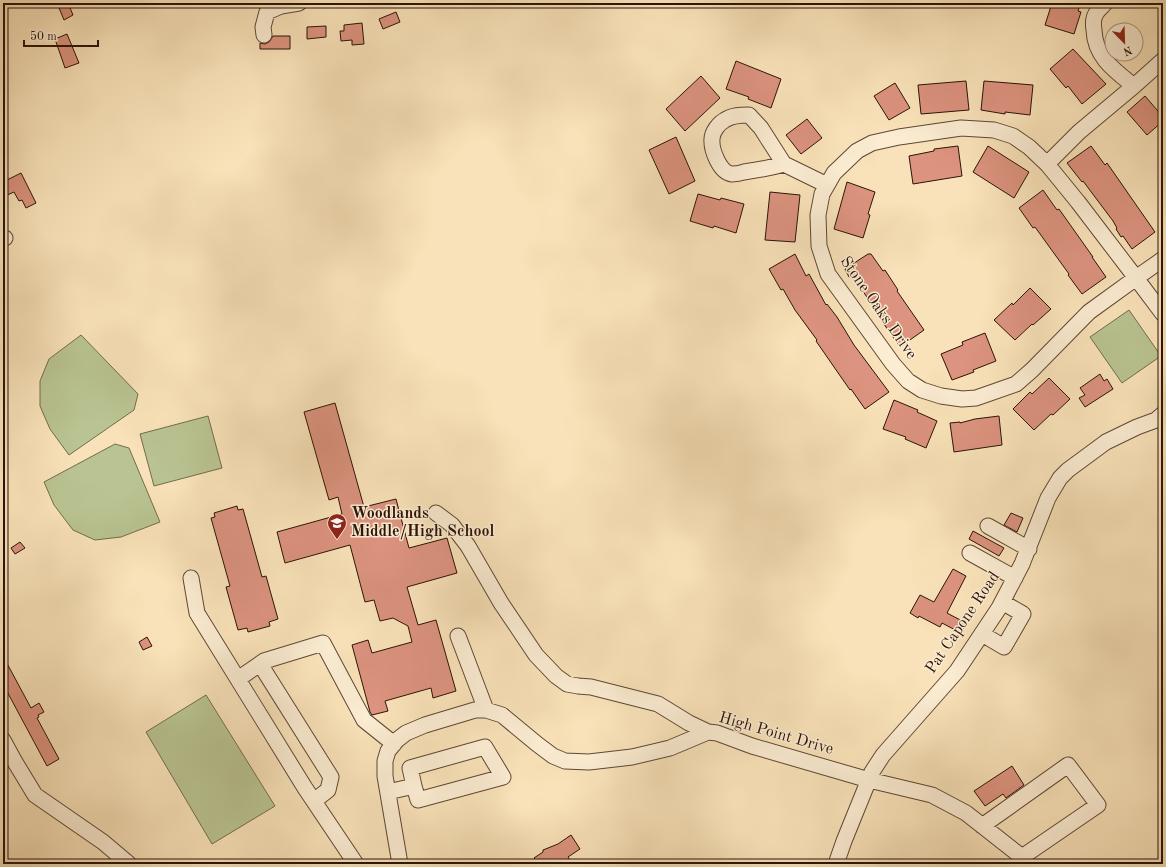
<svg xmlns="http://www.w3.org/2000/svg" width="1166" height="867" font-family="'Old Standard TT',serif">
<rect width="100%" height="100%" fill="#f9e2b9"/>
<filter id="stains"><feTurbulence type="fractalNoise" baseFrequency=".005" numOctaves="4"/><feColorMatrix values="0 0 0 0 .2 0 0 0 0 .09 0 0 0 0 .02 0 0 0 .5 -.17"/></filter>
<radialGradient id="worn" r=".72"><stop offset=".6" stop-color="#630" stop-opacity="0"/><stop offset="1" stop-color="#630" stop-opacity=".3"/></radialGradient>
<path fill="#b9c492" stroke="#726c4d" d="M 1129,310 L 1161,356 L 1122,383 L 1090,337 Z
M 81,335 L 138,394 L 134,410 L 69,455 L 50,429 L 40,406 L 40,381 L 49,359 Z
M 208,416 L 222,468 L 154,486 L 140,434 Z
M 115,444 L 129,448 L 160,522 L 121,537 L 95,540 L 73,530 L 54,505 L 44,482 Z
M 206,695 L 275,806 L 212,844 L 146,732 Z"/>
<path fill="#dc937f" stroke="#2b1308" d="M 57,3 L 68,3 L 73,15 L 64,20 Z
M 1052,3 L 1081,3 L 1078,11 L 1081,12 L 1074,34 L 1045,25 Z
M 396,12 L 400,22 L 383,29 L 379,19 Z
M 362,23 L 364,44 L 352,45 L 352,40 L 341,41 L 340,31 L 344,31 L 344,25 Z
M 326,26 L 326,37 L 307,39 L 307,27 Z
M 67,34 L 79,63 L 65,68 L 55,39 Z
M 273,36 L 290,36 L 290,49 L 260,49 L 260,43 L 265,44 L 269,42 Z
M 1073,49 L 1106,84 L 1082,104 L 1068,86 L 1066,88 L 1050,69 Z
M 736,61 L 781,79 L 771,108 L 748,99 L 749,97 L 726,89 Z
M 701,76 L 720,98 L 685,131 L 666,109 Z
M 966,81 L 969,110 L 921,114 L 918,85 Z
M 984,81 L 1033,85 L 1030,115 L 1005,112 L 1005,114 L 981,110 Z
M 895,83 L 910,108 L 889,120 L 874,96 Z
M 1145,96 L 1163,117 L 1163,121 L 1147,135 L 1127,112 Z
M 807,119 L 822,138 L 801,154 L 786,135 Z
M 676,137 L 695,181 L 669,194 L 649,150 Z
M 958,146 L 962,176 L 913,184 L 909,156 L 934,151 L 934,149 Z
M 988,146 L 1029,172 L 1014,198 L 973,172 Z
M 1091,146 L 1105,165 L 1107,163 L 1155,232 L 1132,249 L 1123,236 L 1121,237 L 1116,229 L 1117,228 L 1113,221 L 1083,181 L 1082,182 L 1067,163 Z
M 21,173 L 36,203 L 26,208 L 22,200 L 19,201 L 14,192 L 5,196 L 3,192 L 3,182 Z
M 847,182 L 875,192 L 868,214 L 870,215 L 863,238 L 834,229 Z
M 1043,190 L 1057,210 L 1059,209 L 1093,257 L 1092,257 L 1106,277 L 1082,294 L 1068,275 L 1069,274 L 1035,227 L 1033,228 L 1019,208 Z
M 770,192 L 800,195 L 795,242 L 765,240 Z
M 698,194 L 720,200 L 721,198 L 744,204 L 736,233 L 714,226 L 713,228 L 690,221 Z
M 795,254 L 806,276 L 809,274 L 826,305 L 827,304 L 837,317 L 854,345 L 889,392 L 865,409 L 851,389 L 850,390 L 816,341 L 817,340 L 795,310 L 783,289 L 781,290 L 769,269 Z
M 868,254 L 871,254 L 883,271 L 885,270 L 898,290 L 897,291 L 924,330 L 900,347 L 879,317 L 880,316 L 860,287 L 859,288 L 851,276 L 849,277 L 845,269 Z
M 1030,288 L 1051,309 L 1033,325 L 1032,324 L 1015,340 L 994,320 L 1012,303 L 1013,305 Z
M 985,333 L 996,361 L 973,370 L 974,372 L 952,380 L 941,354 L 963,345 L 962,342 Z
M 1100,374 L 1104,381 L 1107,379 L 1113,389 L 1085,407 L 1079,398 L 1085,395 L 1080,388 Z
M 1049,378 L 1070,399 L 1053,415 L 1051,414 L 1034,430 L 1013,409 L 1030,392 L 1032,394 Z
M 894,400 L 918,410 L 917,412 L 937,421 L 926,448 L 905,439 L 906,437 L 883,429 Z
M 335,403 L 364,507 L 396,499 L 409,548 L 447,538 L 457,573 L 407,587 L 418,625 L 436,620 L 456,691 L 433,698 L 431,688 L 385,701 L 388,711 L 372,715 L 370,712 L 352,645 L 368,640 L 372,653 L 412,642 L 408,626 L 393,618 L 380,621 L 374,600 L 365,602 L 350,545 L 285,563 L 277,532 L 342,514 L 338,497 L 329,500 L 304,412 Z
M 999,416 L 1002,445 L 954,452 L 950,423 L 960,422 L 960,423 L 975,419 Z
M 237,506 L 238,510 L 243,509 L 262,577 L 266,576 L 278,619 L 269,622 L 270,626 L 248,632 L 247,628 L 238,630 L 226,587 L 230,586 L 211,518 L 215,517 L 214,513 Z
M 1011,513 L 1023,518 L 1017,532 L 1004,525 Z
M 973,531 L 1004,548 L 999,556 L 969,539 Z
M 20,542 L 25,548 L 15,554 L 11,548 Z
M 953,569 L 966,576 L 947,613 L 966,623 L 961,633 L 942,623 L 940,627 L 919,616 L 918,618 L 910,613 L 920,595 L 934,602 Z
M 147,637 L 152,646 L 143,650 L 139,642 Z
M 3,656 L 31,708 L 39,703 L 44,712 L 38,715 L 39,717 L 37,718 L 59,759 L 47,766 L 3,684 Z
M 1012,766 L 1024,785 L 1006,798 L 1003,794 L 985,806 L 974,791 Z
M 571,835 L 580,849 L 568,857 L 573,864 L 527,864 L 535,859 L 534,858 L 543,852 L 543,850 L 558,844 Z"/>
<g fill="none" stroke-linecap="round" stroke-linejoin="round">
<g stroke="#5e4734" stroke-width="17">
<path id="minor" d="M 1105,3 C 1103,6 1099,9 1097,12 C 1093,17 1093,24 1094,30 C 1095,57 1114,70 1134,86 L 1163,60
M 264,35 L 263,27 L 267,12 L 281,6 L 299,3
M 749,115 L 761,128 L 784,164 C 770,168 758,170 744,172 C 741,173 736,174 732,174 C 720,173 711,150 712,139 C 712,132 719,123 725,120 C 732,115 741,115 749,115 Z
M 784,164 L 827,185
M 1047,164 L 1079,132 L 1134,86
M 3,239 L 5,238
M 1163,259 L 1136,278 L 1089,312 L 1032,370 L 1016,384 L 976,398 L 962,399 L 941,396 L 922,390 L 908,381 L 893,364 L 828,274 L 819,246 L 818,215 L 822,194 L 834,173 L 857,151 L 872,143 L 899,137 L 961,128 L 994,130 L 1013,136 L 1029,147 L 1047,164 L 1078,202 L 1136,278 L 1163,314
M 436,513 L 452,525 L 468,546 L 501,603 L 536,655 L 556,676 L 567,684 L 578,686 L 591,687 L 658,704 L 689,723 L 708,732
M 988,526 L 1029,549
M 970,553 L 1015,578
M 191,578 L 197,613 L 305,788 L 356,864
M 982,634 L 1004,647 L 1023,614 L 1002,602
M 458,636 L 486,710
M 260,664 L 331,777 L 328,790 L 314,801
M 238,679 L 264,661 L 323,643 L 364,720 L 394,744
M 3,740 L 15,762 L 35,795 L 103,842 L 129,864
M 388,792 L 414,786 L 410,768 L 485,747 L 503,777 L 418,800 L 414,786
M 400,864 L 385,776 L 385,761 L 388,751 L 397,740 L 406,733 L 425,725 L 475,710 L 486,710 L 502,715 L 537,744 L 553,756 L 565,761 L 589,762 L 632,757 L 670,748 L 708,732 L 717,733 L 752,746 L 869,780 L 932,795 L 966,813 L 1022,857 L 1098,805 L 1068,765 L 982,826
M 836,864 L 844,841 L 872,772 L 883,755 L 957,671 L 999,608 L 1022,564 L 1048,498 L 1060,478 L 1068,470 L 1106,442 L 1137,427 L 1156,420 L 1163,414"/>
</g>
<use href="#minor" stroke="#fbecd2" stroke-width="15"/>
</g>
<defs>
<g id="school-pin" transform="scale(1)"><path d="M0 17L-7.5 6A9.5 9.5 0 1 1 7.5 6Z" fill="#8f2418" stroke="#fbecd2"/><path d="M0-5L7-2L0 1L-7-2ZM-4 1L0 2.5L4 1V4Q0 6-4 4Z" fill="#fff"/></g>
</defs>
<g fill-rule="evenodd">
<use href="#school-pin" x="337" y="523"/>
</g>
<g text-anchor="middle" dominant-baseline="central" stroke-width="3" stroke-linejoin="round" paint-order="stroke">
<g font-size="16" fill="#2b1308" stroke="#fbecd2">
<text transform="translate(878 308) rotate(55)">Stone Oaks Drive</text>
<text transform="translate(963 623) rotate(-56)">Pat Capone Road</text>
<text transform="translate(776 734) rotate(16)">High Point Drive</text>
</g>
<g font-size="16" font-weight="bold" fill="#2b1308" stroke="#fbecd2" text-anchor="start">
<text x="351" y="514">Woodlands<tspan x="351" dy="18">Middle/High School</tspan></text>
</g>
</g>
<rect width="1166" height="867" fill="none" stroke="#f9e2b9" stroke-width="16"/>
<rect x="4" y="4" width="1158" height="859" fill="none" stroke="#2b1308" stroke-width="2"/>
<rect x="8" y="8" width="1150" height="851" fill="none" stroke="#2b1308"/>
<g transform="translate(1124 42) rotate(157)"><circle r="19" fill="#fbecd2" stroke="#a89581"/>
<path d="M0-3L7 15L0 10L-7 15Z" fill="#8f2418"/>
<text y="-6" font-size="11" font-weight="bold" text-anchor="middle" fill="#2b1308">N</text>
</g>
<path d="M24 40v6h74v-6" fill="none" stroke="#2b1308" stroke-width="2"/>
<text x="30" y="40" font-size="12" fill="#2b1308" stroke="#fbecd2" stroke-width="3" paint-order="stroke">50 m</text>
<rect width="100%" height="100%" filter="url(#stains)"/>
<rect width="100%" height="100%" fill="url(#worn)"/>
</svg>
